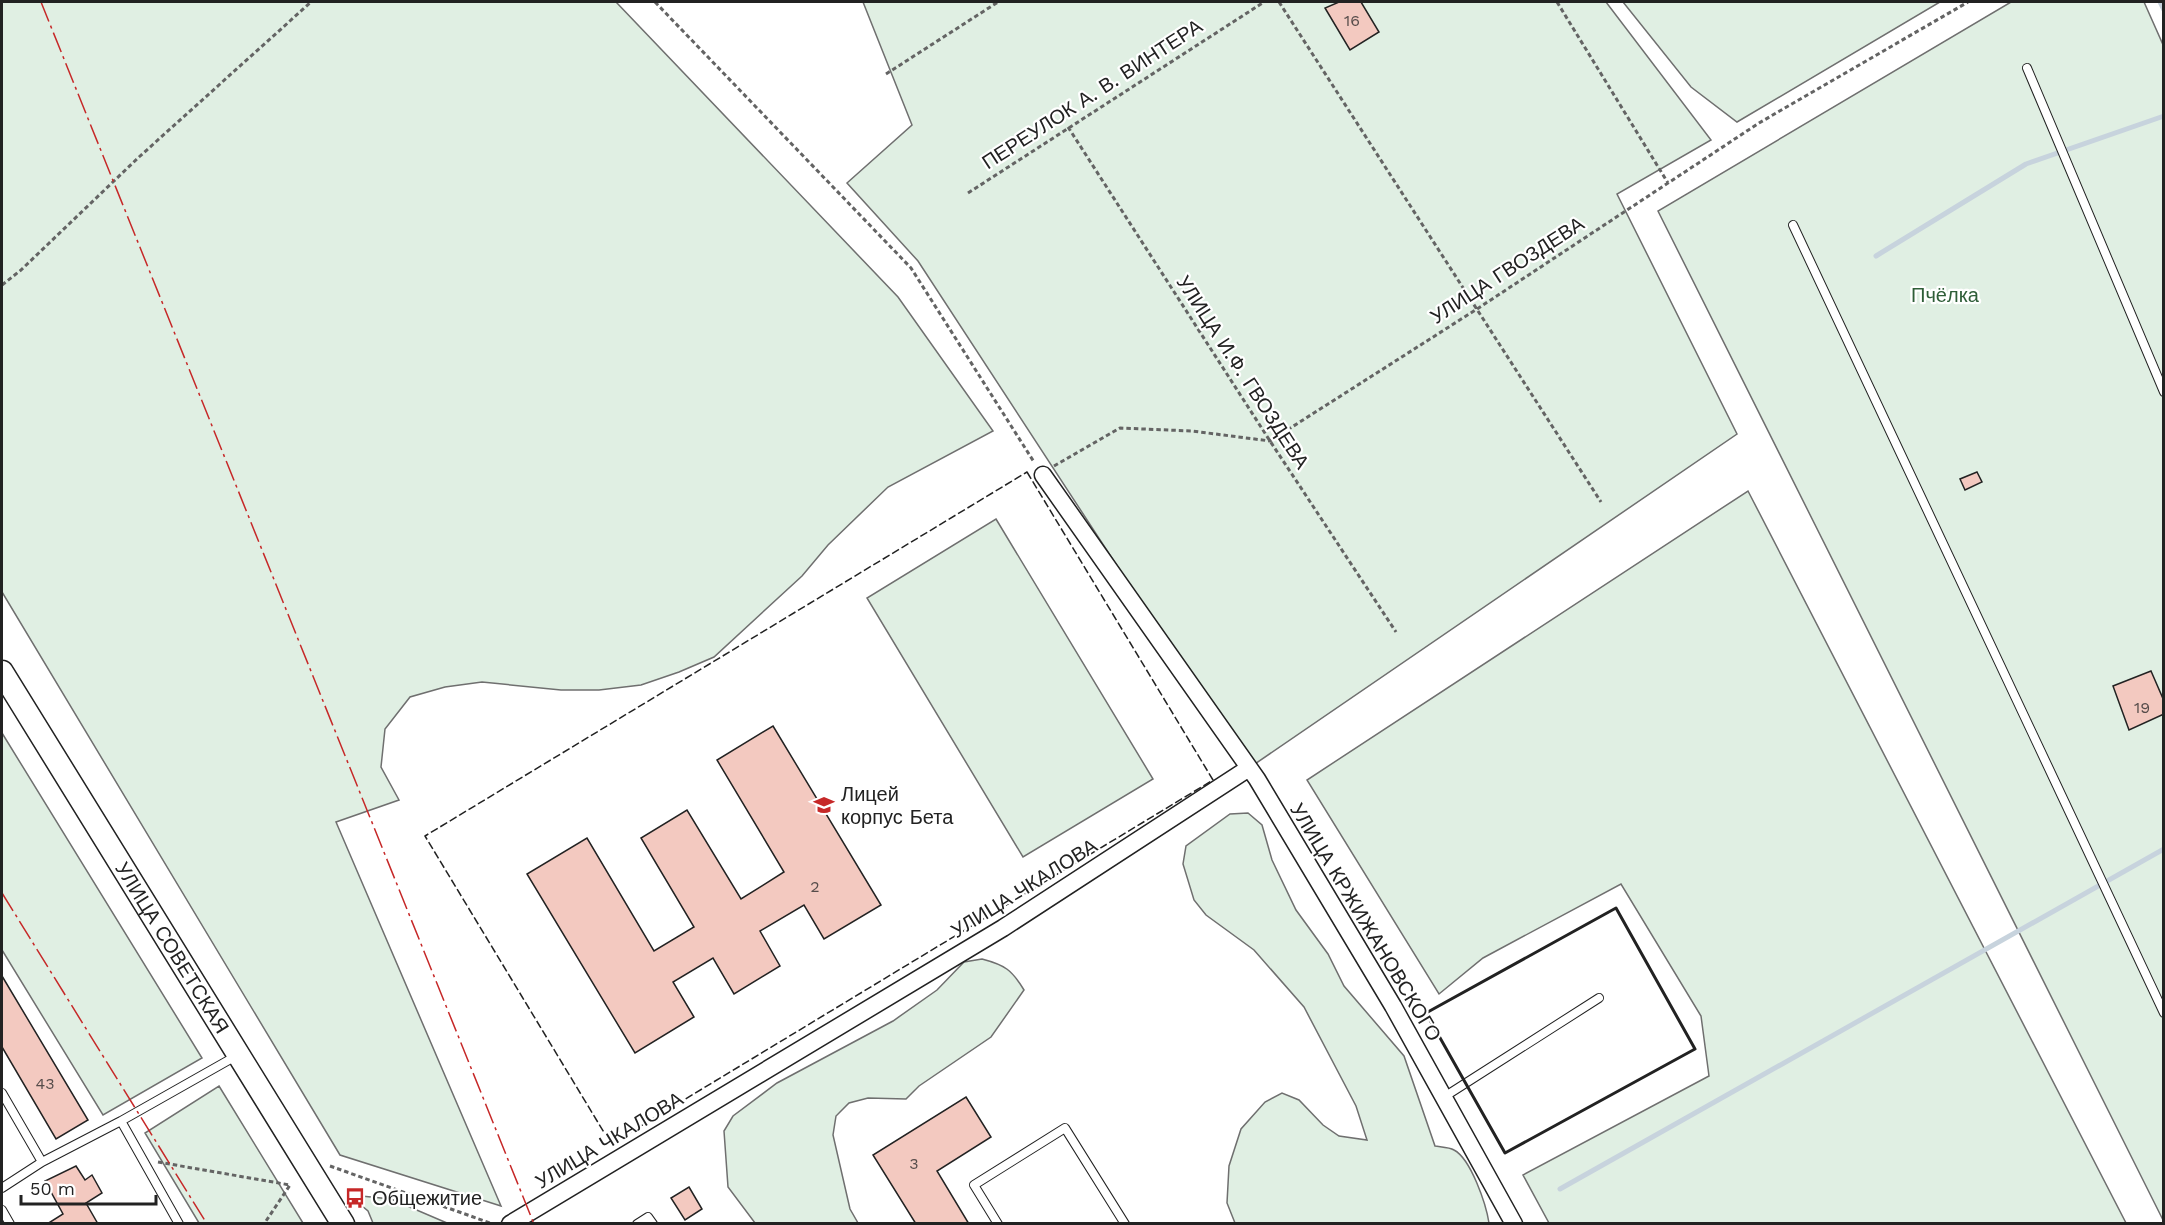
<svg xmlns="http://www.w3.org/2000/svg" width="2165" height="1225" font-family="'Work Sans',sans-serif">
<rect width="100%" height="100%" fill="#fff"/>
<path fill="#e0efe3" stroke="#6f6f6f" stroke-width="1.5" d="M 2,2 L 616,2 L 898,297 L 993,431 L 888,487 L 828,545 L 802,576 L 714,657 L 679,672 L 641,685 L 599,690 L 561,690 L 482,682 L 445,687 L 410,697 L 385,729 L 381,767 L 399,800 L 336,822 L 501,1206 L 340,1155 L 2,592 Z
M 863,2 L 1606,2 L 1711,140 L 1617,194 L 1737,434 L 1249,768 L 918,261 L 847,183 L 912,125 Z
M 1623,2 L 1940,2 L 1737,122 L 1691,87 Z
M 2011,2 L 2144,2 L 2164,47 L 2163,1220 L 1658,211 Z
M 1748,491 L 2126,1223 L 1549,1223 L 1523,1175 L 1709,1076 L 1701,1016 L 1621,884 L 1483,958 L 1439,994 L 1307,780 Z
M 996,519 L 1153,779 L 1023,857 L 867,598 Z
M 2,733 L 202,1058 L 103,1115 L 2,950 Z
M 1248,813 L 1262,825 L 1272,860 L 1296,910 L 1328,954 L 1344,986 L 1404,1056 L 1435,1146 C 1440,1147 1449,1147 1454,1150 C 1471,1159 1486,1204 1489,1223 L 1235,1223 L 1227,1203 L 1229,1166 L 1241,1129 L 1265,1102 L 1282,1093 L 1299,1100 L 1323,1125 L 1339,1136 L 1367,1140 L 1356,1106 L 1304,1007 L 1254,950 L 1206,915 L 1194,900 L 1183,864 L 1186,846 L 1230,814 Z
M 982,959 C 1005,965 1012,970 1024,990 L 991,1037 L 919,1086 L 906,1099 L 868,1098 L 849,1103 L 836,1116 L 833,1135 L 850,1209 L 858,1223 L 755,1223 L 728,1187 L 724,1131 L 733,1116 L 777,1083 L 893,1021 L 937,990 L 964,962 Z
M 219,1086 L 303,1223 L 199,1223 L 145,1133 Z
M 361,1196 L 391,1199 L 447,1223 L 373,1223 L 368,1211 L 356,1201 Z"/>
<g fill="none" stroke-linecap="round" stroke-linejoin="round">
<path stroke="#c7d3dd" stroke-width="5" d="M 2160,2 L 2164,10
M 1876,256 L 2026,164 L 2164,116
M 1560,1189 L 2164,849"/>
</g>
<path fill="#f3c9c0" stroke="#222" stroke-width="1.5" d="M 1339,2 L 1361,2 L 1379,32 L 1350,50 L 1325,8 Z
M 1977,472 L 1982,482 L 1965,490 L 1960,479 Z
M 2151,671 L 2164,701 L 2164,714 L 2129,730 L 2113,686 Z
M 773,726 L 881,905 L 824,939 L 804,905 L 760,931 L 780,966 L 734,994 L 713,958 L 673,982 L 694,1017 L 635,1053 L 527,874 L 587,838 L 654,951 L 694,927 L 641,838 L 687,810 L 741,899 L 784,872 L 717,760 Z
M 2,976 L 88,1120 L 56,1139 L 2,1047 Z
M 966,1097 L 991,1137 L 937,1171 L 969,1224 L 916,1224 L 873,1155 Z
M 76,1166 L 85,1180 L 92,1175 L 102,1193 L 86,1203 L 98,1224 L 47,1224 L 63,1214 L 45,1181 Z
M 689,1187 L 702,1209 L 685,1220 L 671,1198 Z"/>
<g fill="none" stroke-linecap="round" stroke-linejoin="round">
<g stroke="#222" stroke-width="10">
<path id="lane" d="M 2027,68 L 2164,392
M 1793,225 L 2164,1013
M 2,1093 L 42,1162
M 1444,1097 L 1599,998
M 121,1121 L 179,1224
M 2,1188 L 42,1162 L 121,1121 L 236,1056
M 2,1210 L 10,1224
M 637,1224 L 648,1217 L 653,1224
M 998,1224 L 974,1185 L 1065,1128 L 1125,1224"/>
</g>
<g stroke="#222" stroke-width="19">
<path id="street" d="M 1043,475 L 1257,779 L 1393,1006 L 1514,1224
M 510,1224 L 1003,928 L 1249,768"/>
</g>
<g stroke="#222" stroke-width="25">
<g id="secondary">
<path id="s1" d="M 2,672 L 343,1224"/>
</g>
</g>
<path stroke="#646464" stroke-width="3" stroke-dasharray="4.5 3" stroke-linecap="butt" d="M 655,2 L 911,268 L 1034,462
M 1279,2 L 1601,502
M 1557,2 L 1668,183
M 886,74 L 998,2
M 1068,127 L 1270,441 L 1396,632
M 968,193 L 1264,2
M 2,285 L 21,270 L 139,157 L 311,2
M 1054,466 L 1120,428 L 1192,431 L 1270,441 L 1477,309 L 1759,123 L 1968,2
M 158,1162 L 290,1185 L 264,1224
M 330,1166 L 493,1224"/>
<use href="#lane" stroke="#fff" stroke-width="8"/>
<use href="#street" stroke="#fff" stroke-width="16"/>
<use href="#secondary" stroke="#fff" stroke-width="22"/>
<path stroke="#222" stroke-width="1.5" stroke-dasharray="8 3" stroke-linecap="butt" d="M 1027,472 L 1213,780 L 611,1144 L 425,836 Z"/>
<path stroke="#222" stroke-width="3" d="M 1616,908 L 1695,1049 L 1505,1153 L 1426,1013 Z"/>
<path stroke="#c62828" stroke-width="1.5" stroke-dasharray="21 4.5 3 4.5" stroke-linecap="butt" d="M 41,2 L 534,1224
M 2,893 L 207,1224"/>
</g>
<defs>
<g id="school-bare" transform="scale(1.62)"><path d="M0-5L7-2L0 1L-7-2ZM-4 1L0 2.5L4 1V4Q0 6-4 4Z" fill="#c62828" stroke="#fff" stroke-width="2.5" paint-order="stroke"/></g>
<g id="bus-bare" transform="scale(1.62)"><path d="M-5-6H5V4H4V6H2V4H-2V6H-4V4H-5ZM-3.5-4V0h7V-4ZM-3.5 1.2v1.5H-2V1.2ZM2 1.2v1.5H3.5V1.2Z" fill="#c62828" stroke="#fff" stroke-width="2.5" paint-order="stroke"/></g>
</defs>
<g fill-rule="evenodd">
<use href="#school-bare" x="824" y="805"/>
<use href="#bus-bare" x="355" y="1198"/>
</g>
<g text-anchor="middle" dominant-baseline="central" stroke-width="4.5" stroke-linejoin="round" paint-order="stroke">
<g font-size="16" fill="#564c4a">
<text x="1352" y="20">16</text>
<text x="2142" y="707">19</text>
<text x="815" y="886">2</text>
<text x="45" y="1083">43</text>
<text x="914" y="1163">3</text>
</g>
<g font-size="20" fill="#222" stroke="#fff">
<text transform="translate(1092 94) rotate(-33)">ПЕРЕУЛОК А. В. ВИНТЕРА</text>
<text transform="translate(1507 270) rotate(-33)">УЛИЦА ГВОЗДЕВА</text>
<text transform="translate(1243 372) rotate(57)">УЛИЦА И.Ф. ГВОЗДЕВА</text>
<text transform="translate(1024 888) rotate(-32)">УЛИЦА ЧКАЛОВА</text>
<text transform="translate(1366 922) rotate(59)">УЛИЦА КРЖИЖАНОВСКОГО</text>
<text stroke="none"><textPath href="#s1" startOffset="324">УЛИЦА СОВЕТСКАЯ</textPath></text>
<text transform="translate(609 1140) rotate(-31)">УЛИЦА ЧКАЛОВА</text>
</g>
<g font-size="20" fill="#2f5e38" stroke="#fff">
<text x="1945" y="295">Пчёлка</text>
</g>
<g font-size="20" fill="#222" stroke="#fff" text-anchor="start">
<text x="841" y="794">Лицей<tspan x="841" dy="23">корпус Бета</tspan></text>
<text x="372" y="1198">Общежитие</text>
</g>
</g>
<rect width="2165" height="1225" fill="none" stroke="#222222" stroke-width="6"/>
<path d="M21 1195v9h135v-9" fill="none" stroke="#222222" stroke-width="3"/>
<text x="30" y="1195" font-size="18" fill="#222222" stroke="#ffffff" stroke-width="4.5" paint-order="stroke">50 m</text>
</svg>
